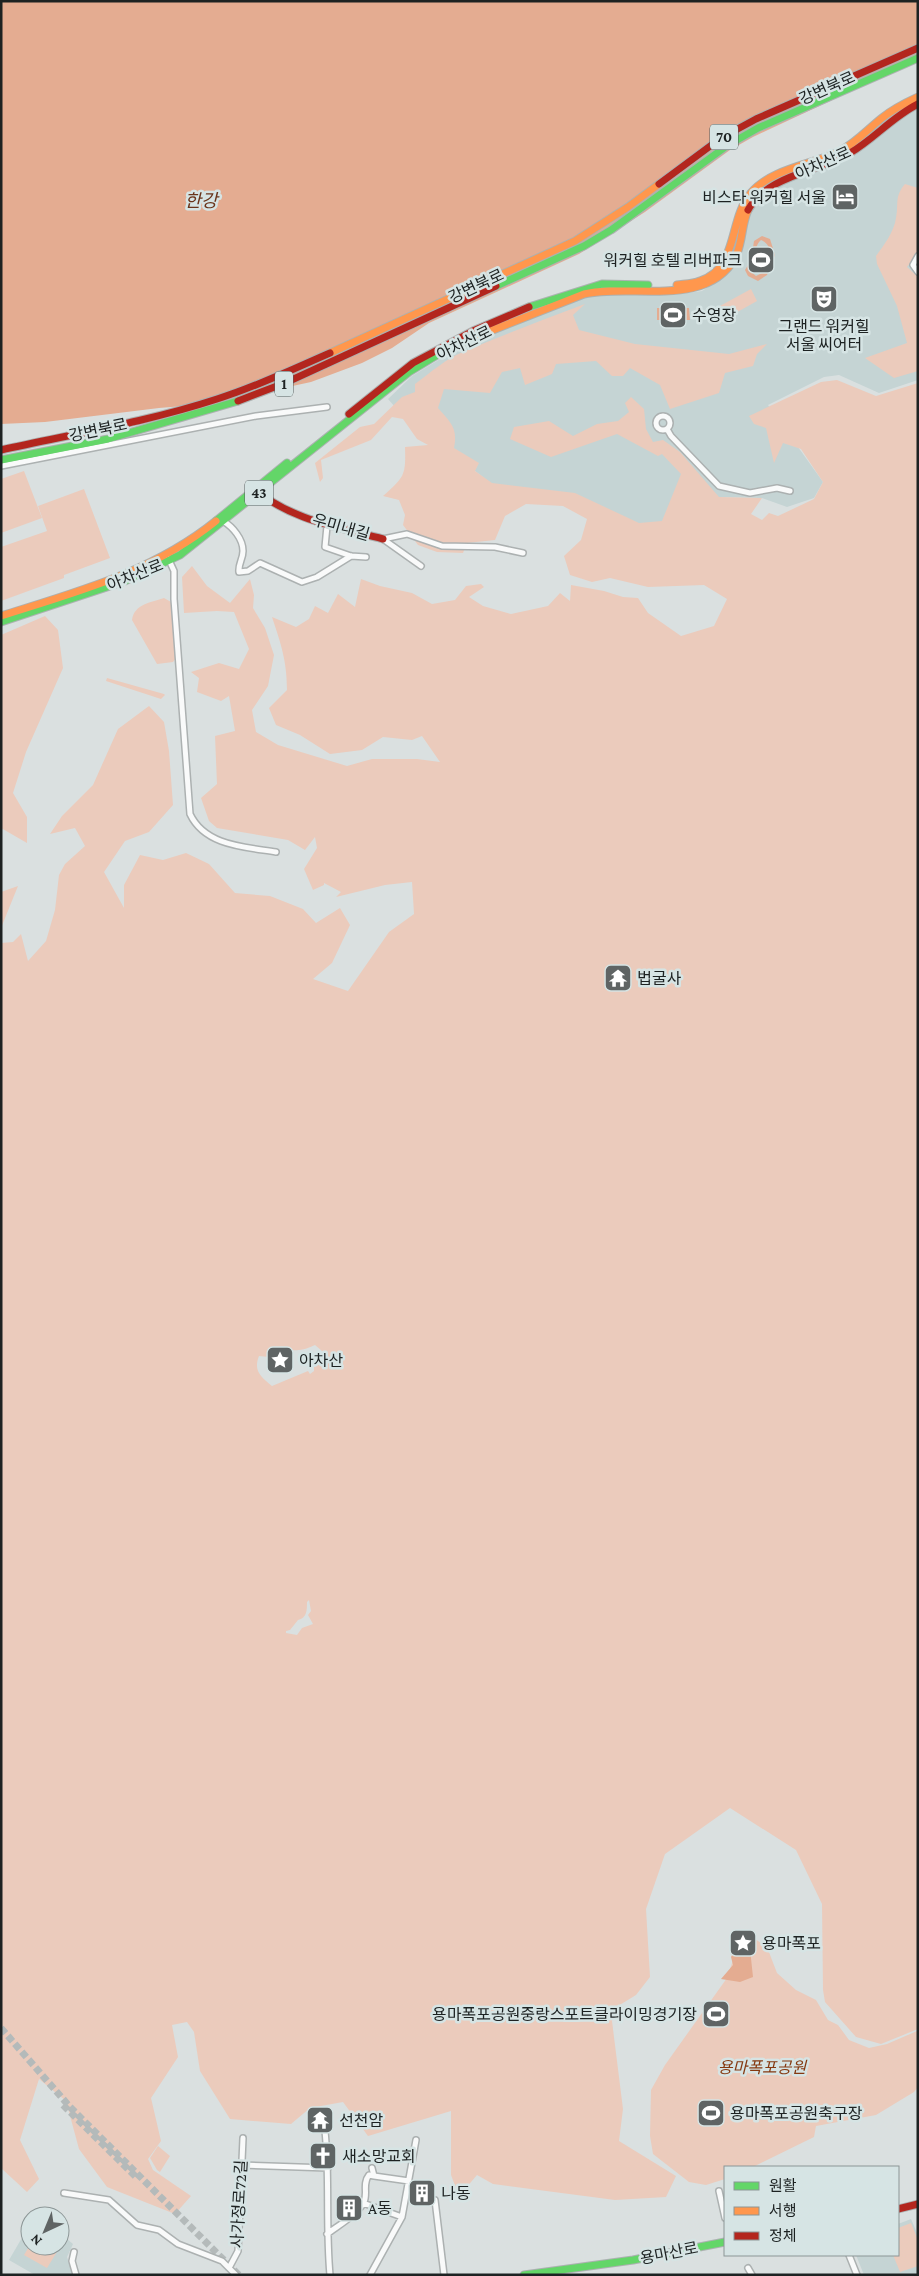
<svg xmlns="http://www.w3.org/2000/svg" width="919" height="2276" font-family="'Crimson Pro','Noto Sans KR',serif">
<rect width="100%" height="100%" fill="#dae0e0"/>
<path fill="#c5d4d4" d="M 918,107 L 918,380 L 879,393 L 839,375 L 824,377 L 768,405 L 823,482 L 814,498 L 787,507 L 762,498 L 719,497 L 656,531 L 492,484 L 402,415 L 388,399 L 412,376 L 465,344 L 585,296 L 602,293 L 688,293 L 702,291 L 729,273 L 738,259 L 748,214 L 759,198 L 771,188 L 835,164 L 866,145 L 897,118 Z
M 911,2219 L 918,2235 L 918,2275 L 864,2275 L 856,2255 L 898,2255 L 898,2224 Z
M 30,2224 L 30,2246 L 60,2246 L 60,2233 L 73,2244 L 67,2257 L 73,2275 L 35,2275 L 9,2260 Z"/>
<path fill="#ebcbbc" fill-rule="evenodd" d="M 905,184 L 918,188 L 918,253 L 907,267 L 918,277 L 918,371 L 894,378 L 865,358 L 907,343 L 897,306 L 877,264 L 876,256 C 884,245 894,232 896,218 C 899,203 894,197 905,184 Z
M 751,289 L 757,301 L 716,324 L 709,312 Z
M 585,304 L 573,315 L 579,330 L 635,344 L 729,354 L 767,344 L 757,354 L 753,366 L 725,373 L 719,393 L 670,409 L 660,385 L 630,368 L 623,376 L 612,376 L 596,361 L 556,364 L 552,374 L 525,385 L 520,368 L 502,372 L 490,393 L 444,389 L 438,408 C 451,423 458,428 454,448 L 479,463 L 475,471 L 492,483 L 575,493 L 639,523 L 662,521 L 681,474 L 662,454 L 658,456 L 617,434 L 551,457 L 510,439 L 514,427 L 549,421 L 573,436 L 597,424 L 618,421 L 629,412 L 625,403 L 631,397 L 644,409 L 646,429 L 653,442 L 663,440 L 680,452 L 719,497 L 762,498 L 751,514 L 762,520 L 769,513 L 778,516 L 814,499 L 823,482 L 801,449 L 783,443 L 774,463 L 766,428 L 754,424 L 749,416 L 821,382 L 837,380 L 876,396 L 918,383 L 918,2029 L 881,2044 L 856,2037 L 825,2002 L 823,1990 L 822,1904 L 796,1850 L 730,1808 L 665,1854 L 646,1909 L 650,1977 L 636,1995 L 618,2006 L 612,2021 L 623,2109 L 619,2141 L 676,2176 L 666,2197 L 615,2200 L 493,2184 L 477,2175 L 459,2196 L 451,2175 L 451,2111 L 368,2136 L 343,2102 L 310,2108 L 291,2124 L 230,2119 L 200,2071 L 194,2032 L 187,2022 L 172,2025 L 178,2057 L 151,2098 L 161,2141 L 148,2159 L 153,2170 L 191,2196 L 175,2214 L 107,2187 L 79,2149 L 66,2101 L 39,2079 L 20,2140 L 39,2179 L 27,2192 L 1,2168 L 1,943 L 13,942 L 21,934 L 28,961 L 46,941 L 55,910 L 59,875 L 65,864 L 85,846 L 75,828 L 50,834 L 62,816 L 93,785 L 118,729 L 149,706 L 164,722 L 169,751 L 173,805 L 149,832 L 125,841 L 104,872 L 124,908 L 124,885 L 140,855 L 163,860 L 186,853 L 209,864 L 235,893 L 270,896 L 303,909 L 316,923 L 340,908 L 350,925 L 332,963 L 313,979 L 348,991 L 389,932 L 414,914 L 412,882 L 385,885 L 336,897 L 341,892 L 324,883 L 324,885 L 313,890 L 304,869 L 317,848 L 315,837 L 305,850 L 288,840 L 217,828 L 209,821 L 201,798 L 217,784 L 215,736 L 235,731 L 229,696 L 221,701 L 197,692 L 199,678 L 191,672 L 219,663 L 239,669 L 249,649 L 234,612 L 217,611 L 184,613 L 182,577 L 192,566 L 207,586 L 230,603 L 250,579 L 254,595 L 253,608 L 265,628 L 274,655 L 268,686 L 252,710 L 256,732 L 278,745 L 347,766 L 372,759 L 417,759 L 440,762 L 422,736 L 412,740 L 383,737 L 362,750 L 330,754 L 300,735 L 276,725 L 269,708 L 287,690 C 287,661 281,644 272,617 L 296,627 L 309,619 L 315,606 L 328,613 L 338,594 L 355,607 L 361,579 L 380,586 L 412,593 L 432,604 L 455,600 L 466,586 L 481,584 L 484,587 L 469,597 L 483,606 L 511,614 L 548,606 L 560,593 L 570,601 L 571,585 L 604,591 L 623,597 L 638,598 L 648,613 L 681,636 L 714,626 L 727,599 L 704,585 L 648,587 L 610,578 L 592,582 L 570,575 L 564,556 L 581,540 L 587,519 L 563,506 L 526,504 L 505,516 L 495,540 L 467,543 L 463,553 L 437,552 L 418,545 L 403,525 L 405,515 L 399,500 L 383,496 C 404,477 406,476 405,447 L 428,445 L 417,439 L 403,419 L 392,417 L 371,440 L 321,460 L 323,478 L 320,482 L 315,463 L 360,427 L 374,424 L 402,397 L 415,392 L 415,384 C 430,373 447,358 463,352 C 503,335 544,319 585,304 ZM 315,1345 L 322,1351 L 323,1356 L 314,1367 L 314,1371 L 310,1374 L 308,1371 L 272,1386 C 261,1377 253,1371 259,1356 L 269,1357 L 288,1348 C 296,1353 306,1349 315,1345 ZM 309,1600 L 311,1611 L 308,1615 L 313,1624 L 302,1628 L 297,1635 L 286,1633 L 286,1631 L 290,1630 L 298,1620 C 307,1618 307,1610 307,1602 Z
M 24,471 L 42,518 L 1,533 L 1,479 Z
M 84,489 L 110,558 L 64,575 L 64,578 L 1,601 L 1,547 L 47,531 L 38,506 Z
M 164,598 L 171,602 L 176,658 L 173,662 L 157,664 L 132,620 C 134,604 152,602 164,598 Z
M 45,616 L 58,630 L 63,668 L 26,752 L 13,793 L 27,817 L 27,843 L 1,828 L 1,635 Z
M 107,678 L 164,694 L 165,695 L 161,699 L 106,681 Z
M 18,886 L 1,928 L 1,892 Z
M 752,1937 L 767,1947 L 777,1973 L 796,1990 L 816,2000 L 828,2020 L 838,2025 L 849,2040 L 869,2048 L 887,2044 L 917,2031 L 918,2087 L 914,2092 L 876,2115 L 816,2126 L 814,2137 L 753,2167 L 725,2167 L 725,2179 L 706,2185 L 689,2182 L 653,2154 L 650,2136 L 651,2090 L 665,2065 L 727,1978 L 735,1954 Z
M 158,2146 L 170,2156 L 160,2172 L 157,2170 L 150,2158 Z
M 911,2223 L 918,2240 L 918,2266 L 900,2272 L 893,2255 L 898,2255 L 898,2228 Z
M 60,2239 L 63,2242 L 47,2268 L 24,2255 L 30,2245 L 60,2246 Z"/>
<path fill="#e4ac91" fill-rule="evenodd" d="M 1,1 L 918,1 L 918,60 L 753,137 L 730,150 L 645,212 L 579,254 L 429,323 L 392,348 L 362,363 L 311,382 L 208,404 L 159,408 L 45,422 L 1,424 Z
M 762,236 L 770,239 L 775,255 L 767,275 L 758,281 L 748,276 L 745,270 L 751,260 L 754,241 ZM 761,240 C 776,246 767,263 762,273 L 756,276 L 749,270 C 756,260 753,247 761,240 Z
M 657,308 L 689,308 L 690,320 L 657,320 Z
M 743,1943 L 750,1949 L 753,1977 L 740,1982 L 721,1979 L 733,1965 L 731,1957 L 737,1946 Z"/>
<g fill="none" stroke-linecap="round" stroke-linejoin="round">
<path stroke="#b4baba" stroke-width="7" stroke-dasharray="7 3.5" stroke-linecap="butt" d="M 1,2028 L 70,2107 L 239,2275
M 63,2105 L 137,2178"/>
<g stroke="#acb1b1" stroke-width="8">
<path id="street" d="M 918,256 L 913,265 L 918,272
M656 423a7 7 0 1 1 14 0a7 7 0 1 1-14 0Z
M 667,429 L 671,436 L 719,486 L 750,493 L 777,488 L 790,491
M 1,466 L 256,416 L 327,407
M 223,521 C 233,527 243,539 243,551 C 243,559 238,564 239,572 L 248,571 L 260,563 L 302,582 L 317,577 L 351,556
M 327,526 L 325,547 L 351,556 L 366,557
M 383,539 L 407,534 L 442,546 L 495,547 L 523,553
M 383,539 L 421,566
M 168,558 L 174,571 L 174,599 L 190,814 C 205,846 245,847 276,852
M 323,2115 C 331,2168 325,2221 330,2275
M 241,2165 L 328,2168
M 374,2176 L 409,2181
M 719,2191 L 725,2218
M 64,2193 L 109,2200 L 137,2225 L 159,2230 L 178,2244 L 222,2261 L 236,2275
M 435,2200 L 444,2275
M 363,2203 L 402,2217
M 327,2234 C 339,2225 357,2215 364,2202 C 368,2193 362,2184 369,2175 L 374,2176 L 372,2168
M 74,2252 L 72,2261 L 76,2275
M 849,2255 L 857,2275
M 229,2268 L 238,2251 L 243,2138
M 748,2268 L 752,2275
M 370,2275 L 402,2217 L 416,2140"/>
</g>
<g stroke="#acb1b1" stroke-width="9">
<path id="fast" d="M 496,286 L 584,246 L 611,230 L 728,145 L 758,128 L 918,58
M 529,307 L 602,284 L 648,285
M 1,460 L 108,439 L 238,401
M 216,521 L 287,463
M 1,622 L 125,581 L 180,555 L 409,372 L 442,352
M 524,2275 L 633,2260 L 725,2242"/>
</g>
<g stroke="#acb1b1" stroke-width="9">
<path id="slow" d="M 677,285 C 684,284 693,284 700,281 C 739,268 728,220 751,193 C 772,168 813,165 840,151 C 856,143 868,129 882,118 C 893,109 905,103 918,97
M 442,352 L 470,339 L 584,294 C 631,283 706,309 735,258 C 743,243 741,225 748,210
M 330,353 L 575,241 L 628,207 L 659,184
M 1,616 C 77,592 153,572 216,521"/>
</g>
<g stroke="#acb1b1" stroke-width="9">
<path id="jam" d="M 659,184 L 721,138 L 756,119 L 918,48
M 748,210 C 768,175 817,172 850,153 C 874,139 892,117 918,104
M 238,401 L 285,383 L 496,286
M 349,414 L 413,363 L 473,331 L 529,307
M 1,450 C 73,434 147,422 217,399 C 256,387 293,369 330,353
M 255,489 C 290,520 339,527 383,539
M 898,2209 L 918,2204"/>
</g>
<use href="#street" stroke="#f9fafa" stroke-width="5"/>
<use href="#fast" stroke="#63d668" stroke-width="7"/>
<use href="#slow" stroke="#ff974d" stroke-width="7"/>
<use href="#jam" stroke="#b3261e" stroke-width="7"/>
</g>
<defs>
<g id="hotel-square" transform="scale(1.4375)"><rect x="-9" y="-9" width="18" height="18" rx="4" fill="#5f6464" stroke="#d6e4e4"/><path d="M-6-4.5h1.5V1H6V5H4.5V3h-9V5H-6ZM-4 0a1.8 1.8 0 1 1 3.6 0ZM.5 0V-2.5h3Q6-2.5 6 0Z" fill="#fff"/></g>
<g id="stadium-square" transform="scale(1.4375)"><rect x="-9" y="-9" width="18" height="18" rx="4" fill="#5f6464" stroke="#d6e4e4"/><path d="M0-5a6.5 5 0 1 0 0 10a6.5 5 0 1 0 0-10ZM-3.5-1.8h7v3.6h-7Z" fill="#fff"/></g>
<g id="theatre-square" transform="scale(1.4375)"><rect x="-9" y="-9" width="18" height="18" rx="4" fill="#5f6464" stroke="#d6e4e4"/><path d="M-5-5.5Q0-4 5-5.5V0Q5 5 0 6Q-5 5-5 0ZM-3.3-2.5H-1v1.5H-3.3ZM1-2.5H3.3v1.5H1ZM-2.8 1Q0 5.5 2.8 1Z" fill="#fff"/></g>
<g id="temple-square" transform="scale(1.4375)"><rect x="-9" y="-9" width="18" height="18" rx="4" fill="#5f6464" stroke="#d6e4e4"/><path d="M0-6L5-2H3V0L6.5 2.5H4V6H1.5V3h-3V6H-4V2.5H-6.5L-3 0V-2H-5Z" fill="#fff"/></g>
<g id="sight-square" transform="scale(1.4375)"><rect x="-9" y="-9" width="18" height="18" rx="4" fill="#5f6464" stroke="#d6e4e4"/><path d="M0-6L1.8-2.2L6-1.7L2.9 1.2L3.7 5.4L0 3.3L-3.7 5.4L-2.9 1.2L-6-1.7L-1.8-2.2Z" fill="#fff"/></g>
<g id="church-square" transform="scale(1.4375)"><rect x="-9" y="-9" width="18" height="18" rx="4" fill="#5f6464" stroke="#d6e4e4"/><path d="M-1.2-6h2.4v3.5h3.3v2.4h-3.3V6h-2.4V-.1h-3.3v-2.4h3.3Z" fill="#fff"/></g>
<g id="building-square" transform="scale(1.4375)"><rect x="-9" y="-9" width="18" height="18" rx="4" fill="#5f6464" stroke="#d6e4e4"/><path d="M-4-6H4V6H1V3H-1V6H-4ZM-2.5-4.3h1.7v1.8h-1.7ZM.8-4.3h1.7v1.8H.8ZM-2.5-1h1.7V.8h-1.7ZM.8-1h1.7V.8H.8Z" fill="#fff"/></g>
</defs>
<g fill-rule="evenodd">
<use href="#hotel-square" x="845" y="197"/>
<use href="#stadium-square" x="761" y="260"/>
<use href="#theatre-square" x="824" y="299"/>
<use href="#stadium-square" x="673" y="315"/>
<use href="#temple-square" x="618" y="978"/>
<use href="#sight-square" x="280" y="1360"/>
<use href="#sight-square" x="743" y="1943"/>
<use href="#stadium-square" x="716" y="2014"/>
<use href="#stadium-square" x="711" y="2113"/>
<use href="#temple-square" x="320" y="2120"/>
<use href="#church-square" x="323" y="2156"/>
<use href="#building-square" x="422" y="2193"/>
<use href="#building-square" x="349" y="2208"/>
</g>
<g text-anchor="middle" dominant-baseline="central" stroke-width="5" stroke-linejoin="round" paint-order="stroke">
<g fill="#d6e4e4" stroke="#545c5c" stroke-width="1">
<rect x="710" y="124.5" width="28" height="25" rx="4"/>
<rect x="275" y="371.5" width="18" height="25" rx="4"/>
<rect x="245" y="480.5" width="28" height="25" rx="4"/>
</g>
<g font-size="15" font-weight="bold" fill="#1d2222">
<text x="724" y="137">70</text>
<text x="284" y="384">1</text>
<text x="259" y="493">43</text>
</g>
<g font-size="16" fill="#1d2222" stroke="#d6e4e4">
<text transform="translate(827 88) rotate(-24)">강변북로</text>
<text transform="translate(823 163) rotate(-24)">아차산로</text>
<text transform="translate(476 286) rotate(-25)">강변북로</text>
<text transform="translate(464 343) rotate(-26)">아차산로</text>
<text transform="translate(98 430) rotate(-12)">강변북로</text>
<text transform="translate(341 527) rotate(16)">우미내길</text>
<text transform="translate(135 575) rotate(-22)">아차산로</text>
<text transform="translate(239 2204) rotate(-87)">사가정로72길</text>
<text transform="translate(669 2253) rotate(-11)">용마산로</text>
</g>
<g font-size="16" fill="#1d2222" stroke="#d6e4e4" text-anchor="start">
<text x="826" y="197" text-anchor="end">비스타 워커힐 서울</text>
<text x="742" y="260" text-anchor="end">워커힐 호텔 리버파크</text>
<text x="692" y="315">수영장</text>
<text x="824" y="326" text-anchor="middle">그랜드 워커힐<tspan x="824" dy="18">서울 씨어터</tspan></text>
<text x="637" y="978">법굴사</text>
<text x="299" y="1360">아차산</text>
<text x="762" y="1943">용마폭포</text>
<text x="697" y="2014" text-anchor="end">용마폭포공원중랑스포트클라이밍경기장</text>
<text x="730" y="2113">용마폭포공원축구장</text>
<text x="339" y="2120">선천암</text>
<text x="342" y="2156">새소망교회</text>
<text x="441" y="2193">나동</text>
<text x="368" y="2208">A동</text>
</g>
<g font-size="16" font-style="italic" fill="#853910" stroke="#d6e4e4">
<text x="762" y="2067">용마폭포공원</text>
</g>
<g font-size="18" font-style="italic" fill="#6a3319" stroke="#d6e4e4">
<text x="201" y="201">한강</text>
</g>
</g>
<rect width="919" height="2276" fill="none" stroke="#1d2222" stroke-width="5"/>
<rect x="724" y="2166" width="175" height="90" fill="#d6e4e4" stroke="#8c9696"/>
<rect x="734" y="2182" width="25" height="8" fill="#63d668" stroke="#8c9696"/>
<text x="769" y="2191" font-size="15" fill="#1d2222">원활</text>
<rect x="734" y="2207" width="25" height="8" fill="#ff974d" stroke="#8c9696"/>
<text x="769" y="2216" font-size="15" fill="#1d2222">서행</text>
<rect x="734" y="2232" width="25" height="8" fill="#b3261e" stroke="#8c9696"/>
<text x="769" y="2241" font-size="15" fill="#1d2222">정체</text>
<g transform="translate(45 2231) rotate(224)"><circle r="24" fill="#d6e4e4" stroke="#8c9696"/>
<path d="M0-4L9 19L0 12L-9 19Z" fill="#5f6464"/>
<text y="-8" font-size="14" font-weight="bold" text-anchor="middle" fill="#1d2222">N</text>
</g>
</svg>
